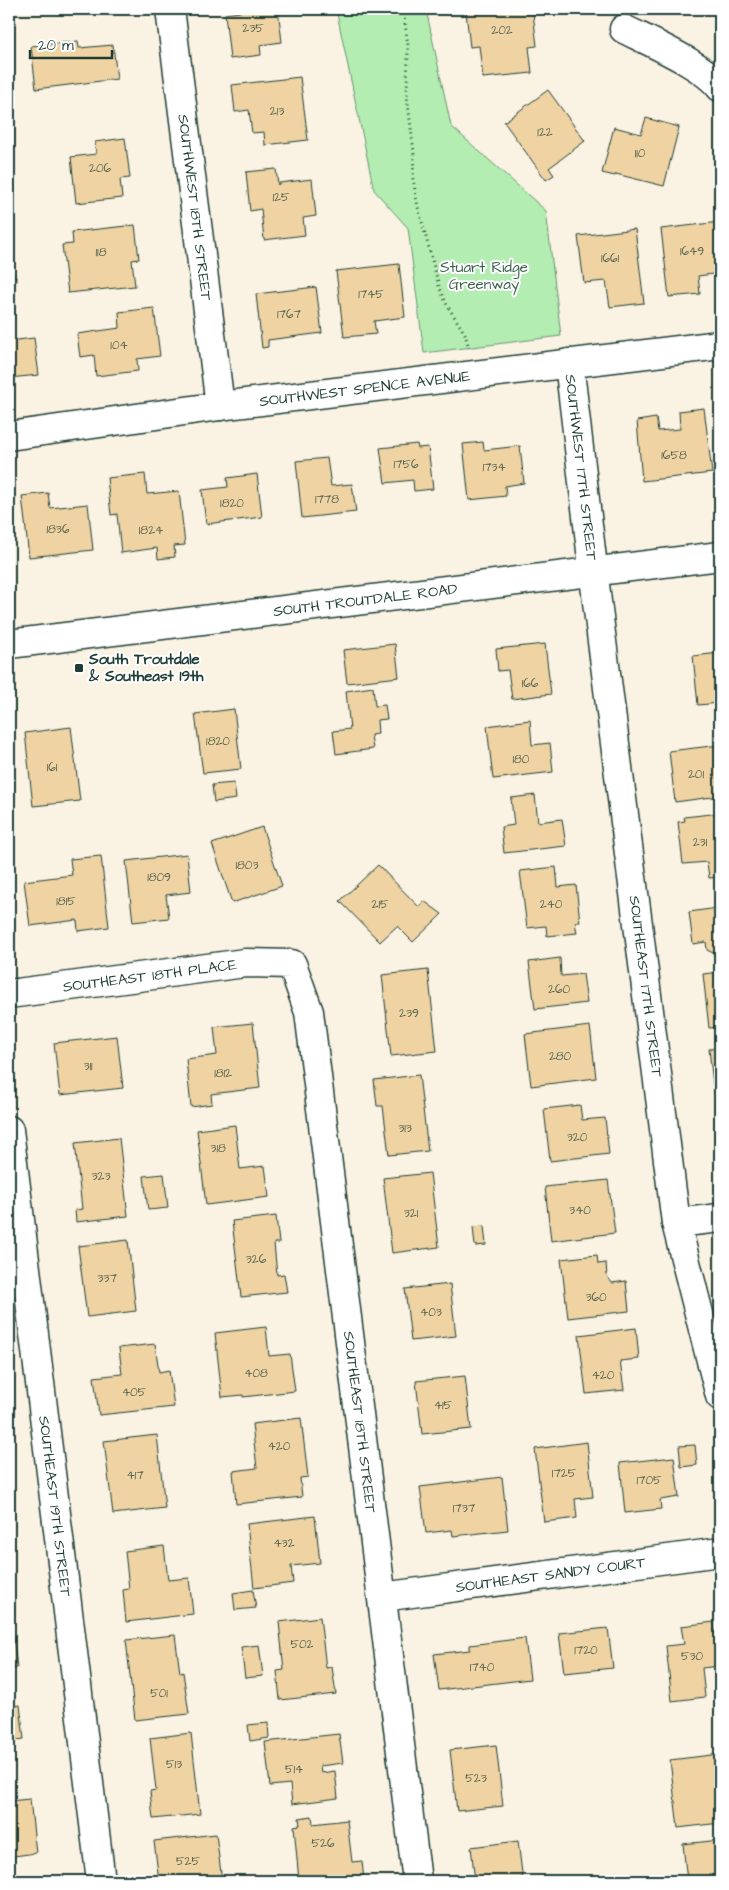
<svg xmlns="http://www.w3.org/2000/svg" width="729" height="1890" font-family="'Architects Daughter',sans-serif">
<rect width="100%" height="100%" fill="#faf2e3"/>
<filter id="ink" filterUnits="userSpaceOnUse"><feTurbulence type="fractalNoise" baseFrequency=".02" numOctaves="2"/><feDisplacementMap in="SourceGraphic" scale="10" xChannelSelector="R" yChannelSelector="G"/><feConvolveMatrix kernelMatrix="1 2 1 2 8 2 1 2 1" color-interpolation-filters="sRGB"/></filter>
<g filter="url(#ink)">
<path fill="#b3edb1" stroke="#699572" d="M 336,9 L 426,9 L 451,126 L 546,211 L 561,336 L 424,353 L 408,228 L 374,190 Z"/>
<path fill="#efd3a3" stroke="#1f3d34" d="M 240,9 L 278,9 L 282,42 L 260,45 L 261,55 L 230,59 L 225,14 L 240,12 Z
M 496,9 L 525,9 L 526,14 L 533,13 L 537,46 L 529,47 L 532,73 L 483,78 L 479,46 L 470,47 L 466,12 Z
M 78,41 L 79,48 L 113,45 L 117,79 L 36,89 L 31,46 Z
M 300,77 L 308,140 L 265,145 L 264,132 L 252,133 L 249,110 L 235,112 L 232,85 Z
M 548,90 L 585,141 L 549,168 L 554,175 L 546,180 L 504,122 Z
M 646,118 L 679,127 L 664,186 L 616,174 L 615,176 L 602,173 L 614,127 L 641,134 Z
M 125,138 L 130,178 L 120,179 L 122,198 L 76,203 L 71,157 L 96,154 L 95,142 Z
M 276,169 L 278,185 L 279,183 L 312,179 L 316,216 L 303,218 L 305,235 L 264,240 L 261,209 L 250,211 L 246,172 Z
M 720,222 L 720,273 L 698,276 L 700,294 L 669,297 L 661,229 Z
M 135,225 L 139,259 L 132,260 L 135,286 L 68,293 L 62,245 L 73,244 L 72,232 Z
M 635,229 L 644,303 L 610,307 L 606,281 L 584,283 L 578,236 Z
M 399,264 L 405,317 L 374,321 L 376,334 L 344,337 L 336,271 Z
M 9,269 L 18,280 L 9,287 Z
M 316,287 L 322,333 L 268,340 L 268,347 L 262,348 L 256,294 Z
M 154,308 L 160,356 L 137,359 L 138,371 L 96,376 L 94,355 L 80,357 L 77,334 L 120,328 L 119,312 Z
M 34,338 L 39,375 L 9,378 L 9,341 Z
M 704,408 L 712,473 L 642,481 L 637,421 L 656,418 L 658,431 L 680,429 L 679,411 Z
M 483,442 L 484,450 L 520,446 L 524,483 L 505,486 L 506,496 L 469,500 L 463,444 Z
M 417,444 L 418,448 L 428,447 L 433,489 L 414,491 L 413,480 L 385,483 L 380,448 Z
M 327,458 L 331,486 L 352,484 L 356,512 L 302,518 L 296,461 Z
M 145,474 L 147,494 L 179,491 L 185,545 L 174,546 L 175,557 L 158,559 L 157,548 L 121,553 L 117,514 L 111,515 L 107,478 Z
M 257,474 L 262,517 L 206,524 L 202,490 L 228,487 L 227,478 Z
M 48,493 L 50,508 L 88,504 L 93,550 L 29,557 L 22,496 Z
M 395,644 L 399,677 L 347,683 L 343,650 Z
M 545,644 L 551,694 L 512,699 L 508,670 L 498,671 L 496,649 Z
M 720,653 L 720,703 L 698,705 L 693,656 Z
M 373,687 L 375,706 L 385,705 L 387,719 L 377,720 L 378,734 L 371,735 L 373,749 L 336,754 L 333,731 L 350,729 L 346,691 Z
M 234,709 L 241,769 L 203,773 L 195,714 Z
M 530,720 L 532,745 L 550,743 L 553,772 L 493,779 L 487,726 Z
M 71,727 L 80,801 L 33,806 L 25,733 Z
M 720,745 L 720,796 L 675,802 L 669,751 Z
M 234,783 L 236,799 L 214,802 L 212,785 Z
M 535,795 L 538,822 L 562,819 L 566,846 L 504,853 L 501,827 L 514,825 L 511,798 Z
M 720,813 L 720,877 L 709,878 L 707,862 L 683,864 L 678,822 L 685,821 L 684,817 Z
M 262,827 L 282,886 L 232,903 L 212,844 Z
M 187,854 L 191,892 L 166,895 L 169,918 L 133,922 L 126,861 Z
M 101,856 L 109,927 L 78,931 L 77,920 L 30,926 L 24,881 L 72,875 L 70,859 Z
M 378,865 L 419,907 L 424,901 L 442,914 L 413,942 L 397,926 L 380,942 L 340,901 Z
M 556,867 L 558,887 L 576,885 L 580,922 L 575,922 L 577,933 L 547,936 L 546,926 L 527,928 L 520,871 Z
M 717,900 L 720,900 L 720,952 L 713,953 L 707,950 L 706,942 L 693,944 L 689,912 L 718,908 Z
M 560,958 L 561,976 L 583,974 L 587,1003 L 535,1009 L 529,962 Z
M 428,970 L 437,1051 L 391,1056 L 382,975 Z
M 720,972 L 720,1027 L 709,1028 L 703,974 Z
M 253,1023 L 260,1088 L 211,1094 L 212,1104 L 191,1107 L 186,1059 L 217,1055 L 214,1027 Z
M 590,1026 L 596,1078 L 531,1086 L 525,1034 Z
M 117,1036 L 123,1088 L 60,1095 L 54,1043 Z
M 720,1048 L 720,1100 L 715,1101 L 709,1049 Z
M 419,1075 L 428,1151 L 389,1155 L 383,1106 L 377,1106 L 374,1080 Z
M 580,1105 L 582,1120 L 605,1118 L 609,1154 L 550,1161 L 544,1109 Z
M 715,1123 L 720,1123 L 720,1165 Z
M 235,1125 L 240,1169 L 265,1166 L 269,1197 L 206,1205 L 197,1130 Z
M 119,1138 L 128,1216 L 76,1222 L 75,1210 L 82,1209 L 75,1143 Z
M 430,1173 L 439,1247 L 392,1253 L 383,1178 Z
M 164,1174 L 168,1208 L 148,1210 L 144,1176 Z
M 608,1180 L 615,1233 L 551,1241 L 545,1187 Z
M 276,1216 L 279,1243 L 274,1243 L 277,1275 L 284,1274 L 287,1292 L 241,1297 L 232,1221 Z
M 484,1226 L 486,1245 L 475,1246 L 473,1227 Z
M 128,1240 L 136,1311 L 87,1317 L 78,1246 Z
M 597,1255 L 598,1264 L 606,1263 L 607,1276 L 612,1283 L 626,1281 L 629,1311 L 568,1318 L 561,1259 Z
M 450,1284 L 456,1336 L 411,1341 L 405,1289 Z
M 266,1327 L 269,1356 L 290,1354 L 295,1391 L 243,1397 L 243,1395 L 222,1397 L 215,1333 Z
M 636,1328 L 639,1359 L 620,1361 L 624,1390 L 586,1394 L 579,1335 Z
M 155,1344 L 159,1372 L 169,1370 L 174,1407 L 99,1415 L 94,1377 L 122,1374 L 119,1348 Z
M 465,1376 L 471,1429 L 422,1434 L 416,1381 Z
M 301,1418 L 308,1477 L 300,1478 L 302,1497 L 236,1504 L 233,1471 L 257,1468 L 252,1424 Z
M 157,1435 L 165,1508 L 113,1514 L 104,1441 Z
M 587,1442 L 593,1497 L 575,1499 L 577,1518 L 544,1522 L 535,1449 Z
M 695,1445 L 697,1465 L 681,1467 L 679,1446 Z
M 674,1457 L 679,1497 L 660,1500 L 661,1509 L 625,1513 L 620,1463 Z
M 502,1477 L 508,1530 L 453,1536 L 452,1530 L 426,1533 L 420,1487 Z
M 315,1516 L 320,1563 L 291,1566 L 293,1583 L 254,1588 L 247,1524 Z
M 164,1546 L 168,1580 L 189,1578 L 193,1614 L 126,1622 L 123,1590 L 129,1589 L 125,1551 Z
M 253,1590 L 256,1608 L 235,1610 L 233,1593 Z
M 11,1617 L 17,1668 L 9,1669 L 9,1618 Z
M 320,1617 L 326,1668 L 332,1667 L 336,1694 L 280,1700 L 277,1671 L 284,1670 L 279,1622 Z
M 714,1622 L 719,1666 L 702,1668 L 705,1697 L 672,1701 L 666,1646 L 684,1644 L 681,1626 Z
M 608,1628 L 613,1668 L 564,1673 L 559,1633 Z
M 175,1635 L 180,1673 L 183,1672 L 189,1714 L 135,1720 L 126,1640 Z
M 525,1638 L 530,1679 L 439,1690 L 434,1654 L 470,1650 L 470,1645 Z
M 259,1645 L 263,1676 L 245,1678 L 241,1647 Z
M 20,1705 L 24,1739 L 9,1741 L 9,1706 Z
M 268,1723 L 269,1738 L 250,1741 L 248,1725 Z
M 191,1733 L 200,1814 L 153,1819 L 150,1791 L 156,1790 L 150,1738 Z
M 339,1734 L 343,1763 L 320,1766 L 321,1773 L 335,1771 L 338,1798 L 292,1804 L 290,1784 L 270,1786 L 265,1742 Z
M 496,1745 L 503,1806 L 457,1811 L 450,1750 Z
M 720,1754 L 720,1823 L 678,1828 L 670,1760 Z
M 30,1799 L 36,1853 L 14,1856 L 14,1860 L 9,1860 L 9,1801 Z
M 312,1816 L 313,1824 L 347,1820 L 352,1862 L 362,1861 L 364,1881 L 299,1881 L 294,1826 L 300,1825 L 299,1818 Z
M 216,1834 L 222,1881 L 159,1881 L 154,1841 Z
M 720,1840 L 720,1881 L 687,1881 L 683,1844 Z
M 518,1841 L 523,1881 L 475,1881 L 471,1847 Z"/>
<g fill="none" stroke-linecap="round" stroke-linejoin="round">
<g stroke="#1f3d34" stroke-width="31">
<g id="street">
<path id="s1" d="M 170,9 L 220,406"/>
<path d="M 624,29 C 650,42 703,65 720,87"/>
<path id="s2" d="M 569,363 L 598,610 L 676,1223 L 720,1396"/>
<path id="s3" d="M 9,436 L 220,406 L 720,345"/>
<path id="s4" d="M 9,994 L 245,963 L 292,964 L 309,1012 L 417,1881"/>
<path id="s5" d="M 9,1130 L 101,1881"/>
<path d="M 676,1223 L 720,1218"/>
<path id="s6" d="M 382,1597 L 720,1552"/>
</g>
</g>
<g stroke="#1f3d34" stroke-width="31">
<g id="secondary">
<path id="s7" d="M 9,644 L 720,556"/>
</g>
</g>
<path stroke="#1f3d34" stroke-width="3" stroke-dasharray="1 4" stroke-linecap="butt" d="M 403,9 L 408,45 L 407,96 L 414,152 L 413,179 L 418,207 L 439,286 L 447,305 L 465,334 L 469,348"/>
<use href="#street" stroke="#fff" stroke-width="28"/>
<use href="#secondary" stroke="#fff" stroke-width="28"/>
</g>
</g>
<rect fill="#1f3d34" stroke="#fff" stroke-width="2" x="74" y="663" width="10" height="10" rx="2.5"/>
<g text-anchor="middle" dominant-baseline="central" stroke-width="4" stroke-linejoin="round" paint-order="stroke">
<g font-size="12" fill="#536250">
<text x="253" y="28">235</text>
<text x="502" y="30">202</text>
<text x="277" y="111">213</text>
<text x="545" y="132">122</text>
<text x="640" y="153">110</text>
<text x="100" y="168">206</text>
<text x="281" y="197">125</text>
<text x="692" y="251">1649</text>
<text x="101" y="252">118</text>
<text x="610" y="258">1661</text>
<text x="371" y="294">1745</text>
<text x="289" y="314">1767</text>
<text x="119" y="345">104</text>
<text x="674" y="455">1658</text>
<text x="406" y="464">1756</text>
<text x="494" y="467">1734</text>
<text x="327" y="499">1778</text>
<text x="232" y="503">1820</text>
<text x="58" y="529">1836</text>
<text x="151" y="530">1824</text>
<text x="530" y="683">166</text>
<text x="218" y="741">1820</text>
<text x="521" y="759">180</text>
<text x="52" y="767">161</text>
<text x="696" y="774">201</text>
<text x="700" y="842">231</text>
<text x="247" y="865">1803</text>
<text x="159" y="877">1809</text>
<text x="66" y="901">1815</text>
<text x="380" y="904">215</text>
<text x="551" y="904">240</text>
<text x="559" y="989">260</text>
<text x="409" y="1013">239</text>
<text x="560" y="1056">280</text>
<text x="88" y="1066">311</text>
<text x="223" y="1073">1812</text>
<text x="405" y="1128">313</text>
<text x="577" y="1137">320</text>
<text x="218" y="1148">318</text>
<text x="101" y="1176">323</text>
<text x="580" y="1210">340</text>
<text x="411" y="1213">321</text>
<text x="256" y="1259">326</text>
<text x="107" y="1278">337</text>
<text x="596" y="1297">360</text>
<text x="431" y="1312">403</text>
<text x="256" y="1373">408</text>
<text x="603" y="1375">420</text>
<text x="134" y="1392">405</text>
<text x="443" y="1405">415</text>
<text x="279" y="1446">420</text>
<text x="564" y="1473">1725</text>
<text x="135" y="1475">417</text>
<text x="649" y="1480">1705</text>
<text x="464" y="1508">1737</text>
<text x="284" y="1543">432</text>
<text x="302" y="1644">502</text>
<text x="586" y="1650">1720</text>
<text x="692" y="1656">530</text>
<text x="482" y="1667">1740</text>
<text x="159" y="1693">501</text>
<text x="174" y="1764">513</text>
<text x="294" y="1769">514</text>
<text x="476" y="1778">523</text>
<text x="323" y="1843">526</text>
<text x="188" y="1861">525</text>
</g>
<g font-size="15" fill="#1f3d34" stroke="#fff">
<text stroke="none"><textPath href="#s1" startOffset="200">SOUTHWEST 18TH STREET</textPath></text>
<text stroke="none"><textPath href="#s3" startOffset="359">SOUTHWEST SPENCE AVENUE</textPath></text>
<text stroke="none"><textPath href="#s2" startOffset="105">SOUTHWEST 17TH STREET</textPath></text>
<text stroke="none"><textPath href="#s7" startOffset="359">SOUTH TROUTDALE ROAD</textPath></text>
<text stroke="none"><textPath href="#s4" startOffset="142">SOUTHEAST 18TH PLACE</textPath></text>
<text stroke="none"><textPath href="#s2" startOffset="628">SOUTHEAST 17TH STREET</textPath></text>
<text stroke="none"><textPath href="#s4" startOffset="749">SOUTHEAST 18TH STREET</textPath></text>
<text stroke="none"><textPath href="#s5" startOffset="379">SOUTHEAST 19TH STREET</textPath></text>
<text stroke="none"><textPath href="#s6" startOffset="170">SOUTHEAST SANDY COURT</textPath></text>
</g>
<g font-size="15" fill="#3d604d" stroke="#fff">
<text x="484" y="267">Stuart Ridge<tspan x="484" dy="17">Greenway</tspan></text>
</g>
<g font-size="15" font-weight="bold" fill="#1f3d34" stroke="#fff" text-anchor="start">
<text x="89" y="659">South Troutdale<tspan x="89" dy="17">&amp; Southeast 19th</tspan></text>
</g>
</g>
<rect width="729" height="1890" fill="none" stroke="#fff" stroke-width="30"/>
<rect x="15" y="15" width="699" height="1860" fill="none" stroke="#1f3d34" stroke-width="2" filter="url(#ink)"/>
<path d="M30 50v8h82v-8" fill="none" stroke="#1f3d34" stroke-width="2.5"/>
<text x="38" y="50" font-size="15" fill="#1f3d34" stroke="#ffffff" stroke-width="4" paint-order="stroke">20 m</text>
</svg>
